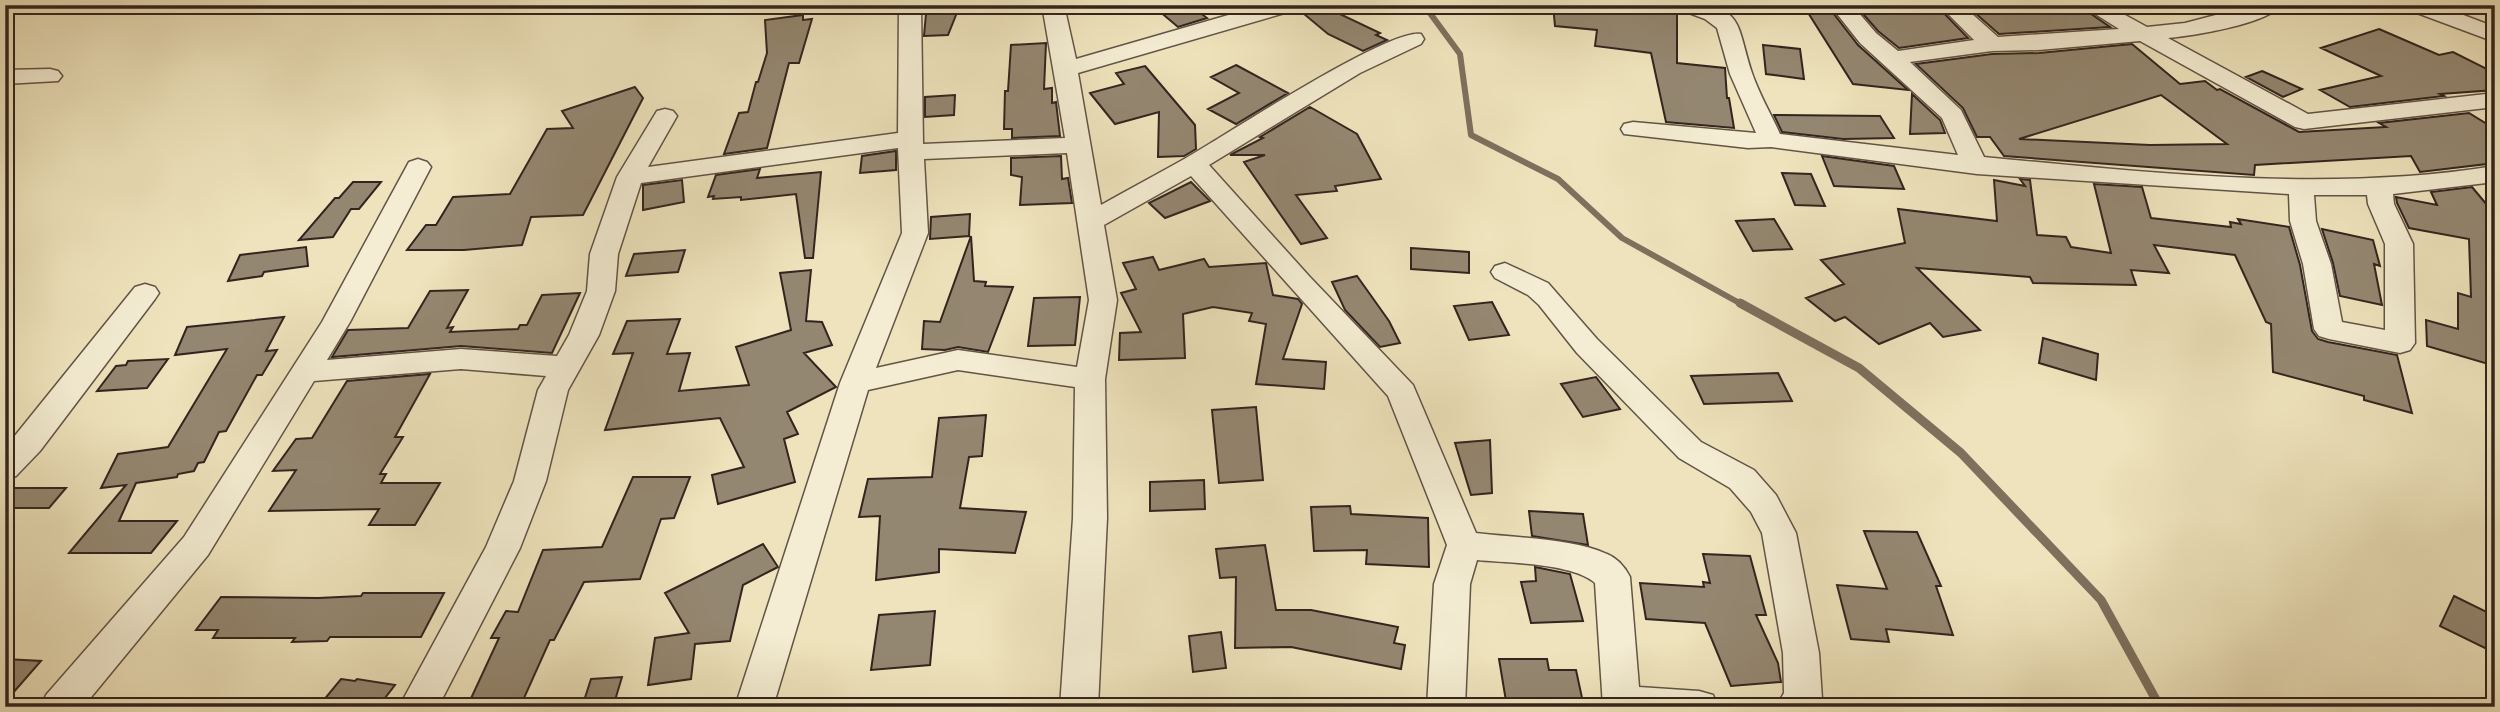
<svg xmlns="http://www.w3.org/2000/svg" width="2500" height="712" font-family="Alegreya,serif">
<rect width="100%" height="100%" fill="#eee3bc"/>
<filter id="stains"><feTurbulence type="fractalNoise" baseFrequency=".00286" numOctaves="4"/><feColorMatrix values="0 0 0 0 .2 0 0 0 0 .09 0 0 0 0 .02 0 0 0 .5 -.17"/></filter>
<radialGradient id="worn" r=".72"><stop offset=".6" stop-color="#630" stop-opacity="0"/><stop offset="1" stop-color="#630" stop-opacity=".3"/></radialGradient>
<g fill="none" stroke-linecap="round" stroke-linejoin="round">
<path stroke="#7d705d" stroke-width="6" d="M 1424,5 L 1460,54 L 1471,135 L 1558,179 L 1622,238 L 1743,305"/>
<path stroke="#7d705d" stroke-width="9" d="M 1740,303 L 1859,368 L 1961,453 L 2101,600 L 2160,707"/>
</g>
<path fill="#948771" stroke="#33241f" stroke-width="2" fill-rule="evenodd" d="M 930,5 L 960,5 L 948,35 L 924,36 L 926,14 Z
M 1152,5 L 1190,5 L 1207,18 L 1178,27 Z
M 1299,5 L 1321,5 L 1380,33 L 1376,35 L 1387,40 L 1363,51 L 1328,34 L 1298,9 Z
M 1553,5 L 1677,5 L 1677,63 L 1725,68 L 1727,98 L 1729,98 L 1734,128 L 1666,122 L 1651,53 L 1595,46 L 1597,30 L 1555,26 Z
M 1881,5 L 1936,5 L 1968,38 L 1899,48 L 1878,31 L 1857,7 Z
M 1966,5 L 2078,5 L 2110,27 L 1999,34 Z
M 1830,9 L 1858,45 L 1908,90 L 1853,84 L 1807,11 Z
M 803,15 L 803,20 L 812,19 L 799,63 L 789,63 L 767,148 L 724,154 L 739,113 L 748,112 L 756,82 L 758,82 L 767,53 L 765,20 Z
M 2379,29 L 2439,55 L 2453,52 L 2495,73 L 2495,90 L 2440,94 L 2444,96 L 2350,107 L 2320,90 L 2381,76 L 2321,48 Z
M 1046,43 L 1044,89 L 1052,88 L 1052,103 L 1056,102 L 1060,136 L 1012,138 L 1012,129 L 1004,129 L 1005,91 L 1008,91 L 1011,45 Z
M 2132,44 L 2180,84 L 2205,81 L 2217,90 L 2220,89 L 2299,132 L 2386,127 L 2379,123 L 2469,113 L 2495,129 L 2495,163 L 2420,172 L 2411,156 L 2255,165 L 2254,175 L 2004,156 L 1990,137 L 1977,137 L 1963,108 L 1916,64 L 1992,54 L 2039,53 ZM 2161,95 L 2227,144 L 2150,145 L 2019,139 Z
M 1763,45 L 1800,49 L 1804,79 L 1766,74 Z
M 1236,65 L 1288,93 L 1236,124 L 1208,109 L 1239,93 L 1211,77 Z
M 1145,66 L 1195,125 L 1196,149 L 1184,156 L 1158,157 L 1159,112 L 1115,124 L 1090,93 L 1124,84 L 1116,73 Z
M 2262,71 L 2302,89 L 2283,97 L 2246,77 Z
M 635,87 L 643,98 L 583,215 L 531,217 L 522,245 L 464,250 L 407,250 L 426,225 L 436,225 L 453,197 L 510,194 L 547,129 L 573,128 L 562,111 Z
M 1912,94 L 1940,120 L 1945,133 L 1910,134 Z
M 955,95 L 954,115 L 925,117 L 925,97 Z
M 1310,107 L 1357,134 L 1381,179 L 1335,186 L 1337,191 L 1296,195 L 1327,238 L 1301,244 L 1244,162 L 1265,155 L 1230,155 L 1263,138 L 1260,137 Z
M 1774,115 L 1880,116 L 1894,138 L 1843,139 L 1782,132 Z
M 896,151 L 896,170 L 860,173 L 862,156 Z
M 1061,156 L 1062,179 L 1068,178 L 1072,203 L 1020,205 L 1022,177 L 1011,175 L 1011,158 Z
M 1822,156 L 1894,166 L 1904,189 L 1834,186 Z
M 760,169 L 757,178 L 821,172 L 813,258 L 805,258 L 796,194 L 741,200 L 741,197 L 713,199 L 714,196 L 708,197 L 716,175 Z
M 1782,173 L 1811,174 L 1825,206 L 1795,205 Z
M 2020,179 L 2030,180 L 2037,235 L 2066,237 L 2071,247 L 2111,253 L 2094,184 L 2142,187 L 2151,218 L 2231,227 L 2230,222 L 2241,224 L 2238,219 L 2289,227 L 2300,265 L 2312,331 L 2318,339 L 2328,342 L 2397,355 L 2412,413 L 2364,400 L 2364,396 L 2273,372 L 2271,324 L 2266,322 L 2235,255 L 2154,245 L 2169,273 L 2131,270 L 2136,285 L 2033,283 L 2030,277 L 1917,268 L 1980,330 L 1943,337 L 1930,323 L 1879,344 L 1845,317 L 1835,321 L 1806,298 L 1844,284 L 1821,260 L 1905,243 L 1898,209 L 1997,221 L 1994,180 L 2025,186 Z
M 682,180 L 684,202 L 643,210 L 643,185 Z
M 353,182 L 381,182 L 359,209 L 351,209 L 333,237 L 299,240 L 335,198 L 339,198 Z
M 1191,182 L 1210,201 L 1165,218 L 1149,203 Z
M 2472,187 L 2487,205 L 2495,206 L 2495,366 L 2427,346 L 2426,320 L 2458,329 L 2458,293 L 2471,297 L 2469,239 L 2409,228 L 2397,203 L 2396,197 L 2437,205 L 2431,192 Z
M 970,214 L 969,236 L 930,239 L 931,217 Z
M 1774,219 L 1792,249 L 1753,251 L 1736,221 Z
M 2322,229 L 2373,240 L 2380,266 L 2374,264 L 2382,305 L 2340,296 L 2333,263 Z
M 971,236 L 974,281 L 986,282 L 985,286 L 1013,287 L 988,352 L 958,347 L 945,350 L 922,349 L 924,321 L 940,322 Z
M 306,247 L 308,266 L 264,272 L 262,276 L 228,281 L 240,255 Z
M 1411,248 L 1469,252 L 1469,273 L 1411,269 Z
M 685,250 L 678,272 L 626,276 L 634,254 Z
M 1153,257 L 1159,270 L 1204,259 L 1209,267 L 1266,263 L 1273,295 L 1298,299 L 1302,304 L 1283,359 L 1326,362 L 1324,389 L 1256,384 L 1266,324 L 1249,321 L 1252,313 L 1213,307 L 1183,314 L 1185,358 L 1119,360 L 1120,333 L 1141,332 L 1121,293 L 1136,289 L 1123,263 Z
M 811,270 L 806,321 L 822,322 L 832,345 L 804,353 L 836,387 L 787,412 L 798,434 L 784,439 L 795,482 L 718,504 L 712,475 L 744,467 L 720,418 L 605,430 L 633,353 L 613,354 L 627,321 L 680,319 L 667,354 L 690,353 L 679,391 L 749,385 L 736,347 L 791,330 L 780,273 Z
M 1357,276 L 1389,321 L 1400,343 L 1380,347 L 1345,310 L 1332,282 Z
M 468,290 L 447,328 L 453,327 L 450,332 L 518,329 L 520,325 L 527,325 L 542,295 L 580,293 L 552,353 L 461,346 L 332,357 L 348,330 L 408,328 L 430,291 Z
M 1080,297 L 1075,345 L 1028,346 L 1034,298 Z
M 1492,302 L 1509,335 L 1469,340 L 1454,306 Z
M 284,317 L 266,351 L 277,350 L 262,375 L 257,375 L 226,431 L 219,432 L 204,462 L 198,463 L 194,471 L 178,474 L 177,477 L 136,483 L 119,521 L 177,521 L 151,553 L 69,553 L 126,485 L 101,488 L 118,454 L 168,447 L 227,349 L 175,355 L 187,327 Z
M 2043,338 L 2098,354 L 2096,380 L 2039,363 Z
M 168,359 L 147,388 L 97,391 L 116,366 L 126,365 L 128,361 Z
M 1778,373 L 1792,401 L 1704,404 L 1691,376 Z
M 430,374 L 395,437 L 403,437 L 380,474 L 386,474 L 381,483 L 440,483 L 415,525 L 369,525 L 379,509 L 269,511 L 296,470 L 273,471 L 296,439 L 312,438 L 347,381 Z
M 1596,377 L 1620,409 L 1583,417 L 1561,384 Z
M 1256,407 L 1263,480 L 1219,483 L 1212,410 Z
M 986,415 L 982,456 L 969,457 L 960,508 L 1026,512 L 1015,553 L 939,549 L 939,572 L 876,580 L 880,516 L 859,517 L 868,479 L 932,477 L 939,418 Z
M 1490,440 L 1492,493 L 1471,495 L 1455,443 Z
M 633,477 L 690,477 L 674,518 L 661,519 L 640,579 L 584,582 L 554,640 L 550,640 L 520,707 L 467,707 L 499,638 L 491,638 L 506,611 L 518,612 L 543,550 L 602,547 Z
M 1204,480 L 1205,509 L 1150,511 L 1150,482 Z
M 13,488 L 66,488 L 49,508 L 5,508 L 5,496 Z
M 1350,506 L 1351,514 L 1428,518 L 1429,567 L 1366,564 L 1367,550 L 1314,551 L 1311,507 Z
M 1529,511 L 1583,514 L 1588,545 L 1532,536 Z
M 1864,531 L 1917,532 L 1941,586 L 1936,586 L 1953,635 L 1886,629 L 1889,642 L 1851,639 L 1837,585 L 1887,589 Z
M 763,544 L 778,567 L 743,585 L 730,641 L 695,644 L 691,679 L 648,685 L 655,638 L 689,633 L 665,593 Z
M 1265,545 L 1276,610 L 1311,610 L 1398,627 L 1394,643 L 1405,645 L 1401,669 L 1291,647 L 1235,648 L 1236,577 L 1220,578 L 1216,549 Z
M 1703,554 L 1750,556 L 1766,615 L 1756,615 L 1778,663 L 1781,682 L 1731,686 L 1705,623 L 1646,619 L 1640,583 L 1704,587 L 1703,582 L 1710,583 Z
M 1535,567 L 1570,574 L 1583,621 L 1531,623 L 1521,582 L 1536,581 Z
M 363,593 L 444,593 L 421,637 L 330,637 L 327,641 L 292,642 L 295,638 L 213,638 L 218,630 L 196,630 L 221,597 L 318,598 L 361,596 Z
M 2454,596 L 2495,616 L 2495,653 L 2440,626 Z
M 935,611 L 930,665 L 871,670 L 879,615 Z
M 1221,632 L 1226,668 L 1193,672 L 1189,636 Z
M 5,659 L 41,661 L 5,702 Z
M 1499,659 L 1547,659 L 1549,670 L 1576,670 L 1584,707 L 1507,707 Z
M 622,677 L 613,707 L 582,707 L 591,679 Z
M 341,679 L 355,681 L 357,679 L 395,685 L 378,707 L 318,707 Z"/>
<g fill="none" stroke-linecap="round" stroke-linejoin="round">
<g stroke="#625446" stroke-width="3">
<path id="minor" d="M 899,5 L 921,5 L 923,144 L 1065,138 L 1042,5 L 1064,5 L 1076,59 L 1263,5 L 1297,5 L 1295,10 L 1078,73 L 1101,205 C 1129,189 1158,174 1186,158 C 1223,137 1390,27 1421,34 L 1424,39 L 1421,44 L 1360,73 L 1209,165 L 1309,276 L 1413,385 L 1476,533 C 1515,538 1572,538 1607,554 C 1617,558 1625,567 1630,577 L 1639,687 L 1699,691 L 1713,695 L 1718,707 L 1603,707 L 1595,583 C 1573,563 1507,563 1477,560 L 1470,584 L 1465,707 L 1427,707 L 1434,584 L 1447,545 L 1388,396 L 1191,176 L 1104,225 L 1117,300 L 1105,379 L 1107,518 L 1098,707 L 1060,707 L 1073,518 L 1075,387 L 958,370 L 868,390 L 773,707 L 735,707 L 840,383 L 902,233 L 898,148 L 641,183 L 618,254 L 615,291 L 599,335 L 568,390 L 546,481 L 520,548 L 438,707 L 399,707 L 486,547 L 514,481 L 538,390 L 546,376 L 461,369 L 314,381 L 208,555 L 83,707 L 41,707 L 46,695 L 184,537 L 322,322 L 409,162 L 418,159 L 427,162 L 431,167 L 350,322 L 327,360 L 461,349 L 557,356 L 569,335 L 587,291 L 590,254 L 617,177 L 657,111 L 665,109 L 673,111 L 677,116 L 648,167 L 898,133 ZM 1067,153 L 1089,300 L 1077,367 L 958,350 L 876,368 L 928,233 L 924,159 Z
M 1679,5 C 1745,5 1735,21 1752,73 C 1759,94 1771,114 1780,134 L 1958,155 L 1942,118 L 1860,43 L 1830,5 L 1852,5 L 1876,33 L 1898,51 L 1974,40 L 1939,5 L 1962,5 L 1998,37 L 2119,29 L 2081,5 L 2107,5 L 2147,27 L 2185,23 L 2254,5 L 2281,5 C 2267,24 2192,36 2168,38 L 2308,114 L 2495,93 L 2495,107 L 2304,129 L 2295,127 L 2140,41 L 2039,50 L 1992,51 L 1910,62 L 1961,110 L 1984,157 C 2153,173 2326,193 2495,166 L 2495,182 L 2393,194 L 2394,204 L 2413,244 L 2415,343 L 2410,350 L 2400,353 L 2329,339 L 2319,336 L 2314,329 L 2303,264 L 2290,221 L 2289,194 L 1977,174 L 1771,147 L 1748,148 L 1624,134 L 1621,129 L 1624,124 L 1633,122 L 1756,133 L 1730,74 L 1717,28 L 1705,19 L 1681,10 ZM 2314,195 L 2367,195 L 2368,204 L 2385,244 L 2385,330 L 2342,322 L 2331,264 L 2316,221 Z
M 2407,5 L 2437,5 L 2495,27 L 2495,42 L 2409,10 Z
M 50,69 L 58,71 L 62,76 L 58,81 L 5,84 L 5,70 Z
M 1505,263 L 1548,283 L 1597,339 L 1701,442 L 1754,470 L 1776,495 L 1796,533 L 1819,653 L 1822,699 L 1818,707 L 1776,707 L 1784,693 L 1783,653 L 1762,533 L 1751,512 L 1730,488 L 1679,458 L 1577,353 L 1539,305 L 1528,295 L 1495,278 L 1491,272 L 1495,266 Z
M 145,284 L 155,287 L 159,293 L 155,299 L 40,451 L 16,476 L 5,480 L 5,448 L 135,287 Z"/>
</g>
<use href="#minor" fill="#f4edd3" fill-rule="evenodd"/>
</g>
<rect width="2500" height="712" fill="none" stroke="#eee3bc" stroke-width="28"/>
<rect x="7" y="7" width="2486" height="698" fill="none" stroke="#33241f" stroke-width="3.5"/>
<rect x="14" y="14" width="2472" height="684" fill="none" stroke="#33241f" stroke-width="2"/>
<rect width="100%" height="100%" filter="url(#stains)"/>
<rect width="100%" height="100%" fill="url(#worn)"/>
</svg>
